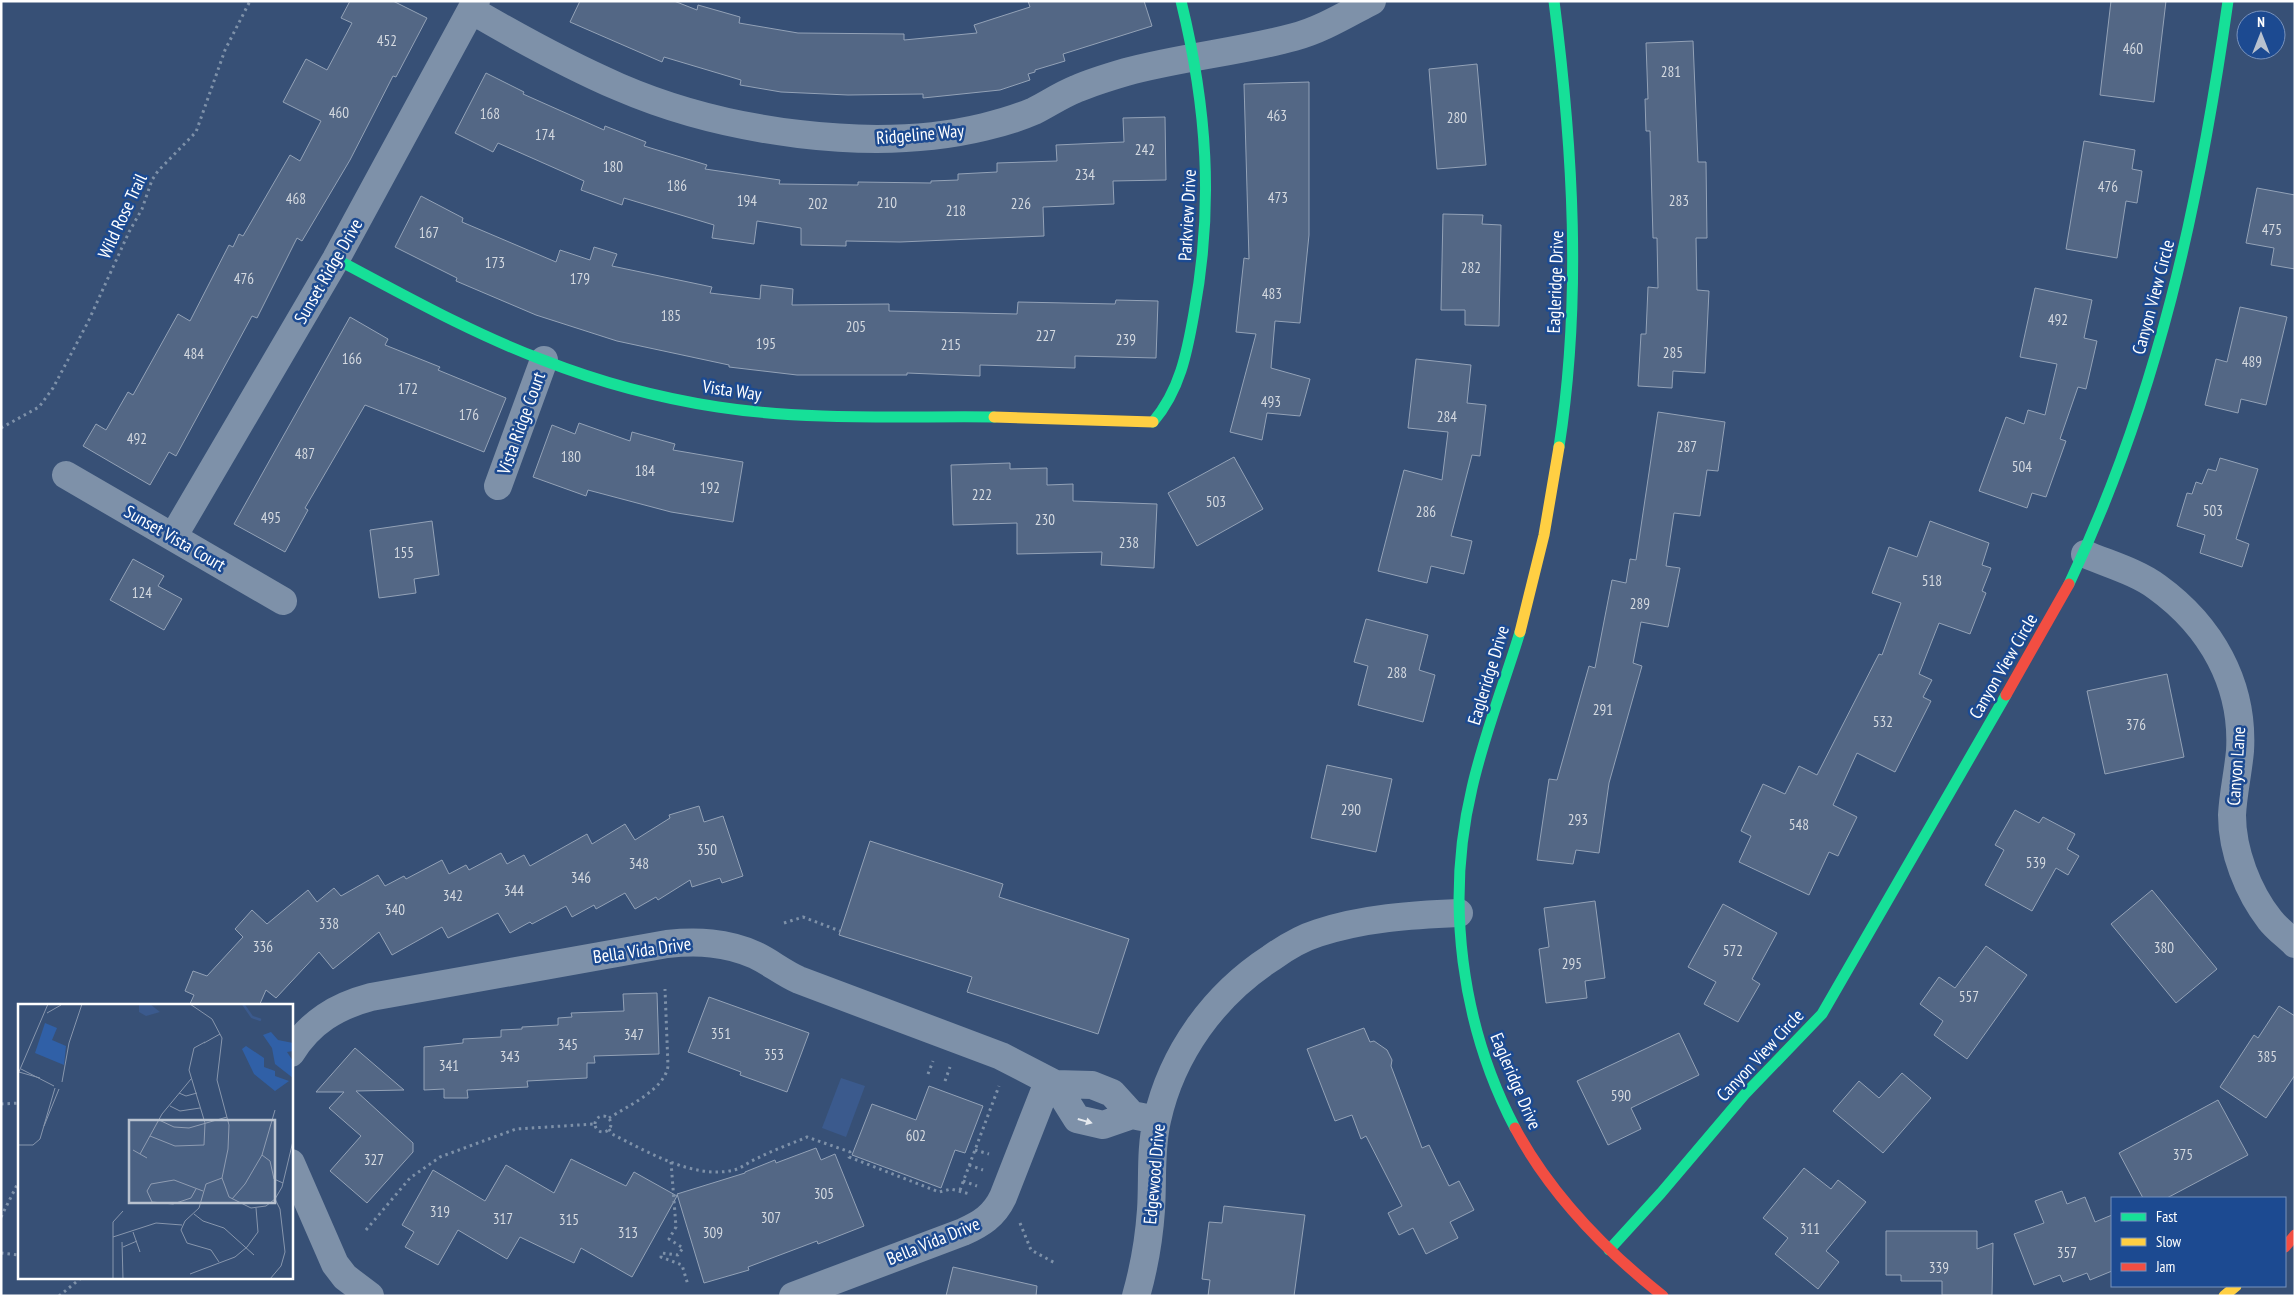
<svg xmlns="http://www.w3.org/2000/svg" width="2296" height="1297" font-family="'PT Sans Narrow',sans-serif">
<rect width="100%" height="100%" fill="#375076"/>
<path fill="#3b5a8d" d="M 841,1078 L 865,1086 L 846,1137 L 822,1128 Z"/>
<path fill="#536785" stroke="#93a2b7" d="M 350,1 L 393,1 L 427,18 L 396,77 L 393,76 L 350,160 L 302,241 L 297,238 L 257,318 L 252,316 L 176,456 L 169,452 L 150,485 L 83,446 L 96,424 L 106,430 L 128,392 L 133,395 L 178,314 L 190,321 L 229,245 L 233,247 L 239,234 L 243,236 L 290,155 L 300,161 L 321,121 L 283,102 L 306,59 L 327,70 L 352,23 L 341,18 Z
M 580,1 L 674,1 L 697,10 L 698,5 L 740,17 L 739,23 L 798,33 L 904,34 L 904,40 L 977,33 L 974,25 L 1030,7 L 1028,1 L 1144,1 L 1152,26 L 1063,54 L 1065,61 L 1035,70 L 1035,72 L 1028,74 L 1030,80 L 1000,90 L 923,98 L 923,94 L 848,95 L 781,92 L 740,85 L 741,80 L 664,57 L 662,62 L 570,22 Z
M 2111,1 L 2166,1 L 2154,102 L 2100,95 Z
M 1693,41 L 1698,162 L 1706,162 L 1707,238 L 1696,238 L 1697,290 L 1709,291 L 1705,373 L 1673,371 L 1672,388 L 1638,386 L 1641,334 L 1646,334 L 1648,287 L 1658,288 L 1657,238 L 1653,238 L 1650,131 L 1646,131 L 1645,99 L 1648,99 L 1646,43 Z
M 1477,64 L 1486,165 L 1437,169 L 1429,69 Z
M 486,73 L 524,92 L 523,94 L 604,130 L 605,126 L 646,142 L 644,146 L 707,165 L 705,169 L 780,180 L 779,184 L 858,185 L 858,182 L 931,183 L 931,181 L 958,180 L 958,174 L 997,172 L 997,163 L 1057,161 L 1056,145 L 1124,142 L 1123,118 L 1165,117 L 1166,180 L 1113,181 L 1114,204 L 1043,207 L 1044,236 L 900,242 L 846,241 L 846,246 L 801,245 L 801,228 L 757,221 L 754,244 L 712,238 L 714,225 L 624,198 L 622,205 L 581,190 L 584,181 L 498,143 L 493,152 L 455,133 Z
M 1309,82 L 1309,235 L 1300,323 L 1275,321 L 1271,368 L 1310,379 L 1300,416 L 1267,413 L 1262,440 L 1230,432 L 1256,334 L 1236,332 L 1244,258 L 1249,259 L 1244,84 Z
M 2084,141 L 2135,150 L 2132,169 L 2142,171 L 2137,203 L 2126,201 L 2117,258 L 2066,249 Z
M 2257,188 L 2295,195 L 2295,269 L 2271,265 L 2274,248 L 2246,243 Z
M 421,196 L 463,218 L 462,222 L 556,262 L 560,250 L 590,260 L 594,247 L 617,254 L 612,266 L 712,287 L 710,293 L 760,299 L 761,285 L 793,289 L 792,305 L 889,304 L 889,311 L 1017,314 L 1018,302 L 1115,304 L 1116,300 L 1158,301 L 1156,358 L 1075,356 L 1075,368 L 980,365 L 980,376 L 907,373 L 907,375 L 797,375 L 729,367 L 729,365 L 617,341 L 536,315 L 456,281 L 457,278 L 395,247 Z
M 1443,214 L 1483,215 L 1482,224 L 1501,225 L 1499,326 L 1465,325 L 1465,310 L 1441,310 Z
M 2035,288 L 2092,300 L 2084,338 L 2097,341 L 2086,389 L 2078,387 L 2060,439 L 2066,441 L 2046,497 L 2032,493 L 2027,508 L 1979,491 L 2006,417 L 2024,424 L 2028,410 L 2045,415 L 2057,364 L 2020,357 Z
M 2240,307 L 2287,317 L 2266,405 L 2241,399 L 2238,413 L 2205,405 L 2216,359 L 2227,362 Z
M 350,317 L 388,339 L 385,345 L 440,367 L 438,370 L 506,398 L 484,452 L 365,405 L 305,508 L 308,510 L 285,552 L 234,524 Z
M 1416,359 L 1471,365 L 1467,403 L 1486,405 L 1480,456 L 1472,455 L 1451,536 L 1472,541 L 1464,574 L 1431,566 L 1427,583 L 1378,571 L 1404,470 L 1442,480 L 1448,432 L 1408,428 Z
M 1658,412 L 1725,422 L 1718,471 L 1707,470 L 1700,516 L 1674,513 L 1666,566 L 1680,568 L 1668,627 L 1641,622 L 1633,663 L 1642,666 L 1609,783 L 1599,853 L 1576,850 L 1573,864 L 1537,860 L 1549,779 L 1557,780 L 1589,666 L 1595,668 L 1612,580 L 1626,583 L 1630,559 L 1636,560 Z
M 579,423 L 630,441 L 632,432 L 675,444 L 673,450 L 743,462 L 733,522 L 671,512 L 588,490 L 586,496 L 533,477 L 552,425 L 575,434 Z
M 1234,457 L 1263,509 L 1197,546 L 1168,493 Z
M 2220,458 L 2258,469 L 2236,539 L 2249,544 L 2242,567 L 2200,553 L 2205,535 L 2177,526 L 2187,493 L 2192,494 L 2196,482 L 2202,484 L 2208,469 L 2216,471 Z
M 1010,463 L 1010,469 L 1047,468 L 1047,485 L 1073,484 L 1073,501 L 1157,504 L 1154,568 L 1101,565 L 1102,552 L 1017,554 L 1017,523 L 953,525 L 951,465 Z
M 432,521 L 439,575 L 414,579 L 416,593 L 379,598 L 370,530 Z
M 1930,521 L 1989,543 L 1982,565 L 1991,568 L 1982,591 L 1986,593 L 1970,634 L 1939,623 L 1919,674 L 1932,680 L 1923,697 L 1931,701 L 1895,772 L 1857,753 L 1833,805 L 1857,817 L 1838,856 L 1829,852 L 1809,895 L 1739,862 L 1751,836 L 1741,831 L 1763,784 L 1785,794 L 1799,766 L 1817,775 L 1879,654 L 1882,655 L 1901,603 L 1872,593 L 1889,547 L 1917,557 Z
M 133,559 L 164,576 L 158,586 L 182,599 L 164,630 L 110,600 Z
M 1366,619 L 1428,635 L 1419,670 L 1435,675 L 1423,722 L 1358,705 L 1368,666 L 1354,662 Z
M 2167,674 L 2184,757 L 2105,774 L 2087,691 Z
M 1327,765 L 1392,779 L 1376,852 L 1311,838 Z
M 699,806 L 704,822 L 723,816 L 743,876 L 722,883 L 720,878 L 692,887 L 690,880 L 658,900 L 656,897 L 635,909 L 625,893 L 596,909 L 594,905 L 572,917 L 566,906 L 532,924 L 530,922 L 510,933 L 498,913 L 448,938 L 442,927 L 392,955 L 379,932 L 333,969 L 319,952 L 276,998 L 266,990 L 259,1006 L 189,1006 L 194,995 L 185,991 L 193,971 L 207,976 L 243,937 L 235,929 L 252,910 L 267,924 L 308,890 L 317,902 L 334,888 L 341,896 L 378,875 L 385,886 L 404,876 L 406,879 L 442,860 L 449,874 L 466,865 L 469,870 L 501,853 L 507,864 L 524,855 L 530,866 L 587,834 L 592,844 L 625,824 L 635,840 L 670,818 L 669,815 Z
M 2015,810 L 2039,823 L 2043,817 L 2075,834 L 2067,849 L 2079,856 L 2068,875 L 2056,868 L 2032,911 L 1985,885 L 2004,850 L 1995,845 Z
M 870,841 L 1003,884 L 999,897 L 1129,939 L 1098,1034 L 967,992 L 972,977 L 839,935 Z
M 2152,890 L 2217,969 L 2176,1003 L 2111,924 Z
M 1595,901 L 1605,978 L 1585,981 L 1587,998 L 1546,1003 L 1539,949 L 1549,947 L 1544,908 Z
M 1723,904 L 1777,933 L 1752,979 L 1760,984 L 1738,1022 L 1704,1004 L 1716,982 L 1688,967 Z
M 1986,946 L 2027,975 L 1967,1059 L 1934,1035 L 1943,1021 L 1920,1004 L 1939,977 L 1955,988 Z
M 657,993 L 659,1054 L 594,1056 L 595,1063 L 587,1063 L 587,1078 L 527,1081 L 528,1087 L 467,1090 L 468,1098 L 444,1098 L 444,1089 L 424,1090 L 424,1047 L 463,1043 L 463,1039 L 501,1037 L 501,1030 L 522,1029 L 522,1027 L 558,1025 L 558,1018 L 572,1017 L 571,1013 L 624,1011 L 623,994 Z
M 709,997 L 809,1033 L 787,1092 L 740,1075 L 741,1072 L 688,1052 Z
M 2279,1006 L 2295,1016 L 2295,1075 L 2266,1118 L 2220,1087 L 2254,1035 L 2258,1038 Z
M 1364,1028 L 1370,1042 L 1374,1041 L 1387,1050 L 1392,1060 L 1391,1066 L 1422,1148 L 1429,1145 L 1449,1186 L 1459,1181 L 1474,1210 L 1450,1222 L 1458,1238 L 1426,1254 L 1413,1228 L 1399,1235 L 1388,1213 L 1402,1206 L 1366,1136 L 1361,1139 L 1352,1115 L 1335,1121 L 1307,1049 Z
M 1679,1033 L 1699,1075 L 1631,1108 L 1641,1129 L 1608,1145 L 1577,1081 Z
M 355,1048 L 404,1090 L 356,1091 L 413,1143 L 413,1152 L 367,1203 L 330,1171 L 361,1136 L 329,1108 L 344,1092 L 316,1092 Z
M 1902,1073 L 1931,1098 L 1883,1153 L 1833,1111 L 1859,1081 L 1879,1098 Z
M 929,1086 L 983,1106 L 965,1153 L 955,1150 L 941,1188 L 852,1155 L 872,1104 L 916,1120 Z
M 2218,1100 L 2248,1155 L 2167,1198 L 2143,1198 L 2119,1153 Z
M 816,1148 L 821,1160 L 835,1154 L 864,1226 L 818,1244 L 817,1241 L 748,1267 L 749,1270 L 704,1283 L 677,1194 L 745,1173 L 745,1172 L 775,1160 L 776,1163 Z
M 571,1159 L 626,1186 L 634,1172 L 677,1196 L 632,1277 L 581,1248 L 574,1263 L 520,1237 L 507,1259 L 458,1230 L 438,1265 L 405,1247 L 414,1232 L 402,1225 L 433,1170 L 485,1201 L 506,1165 L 554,1193 Z
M 1804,1168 L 1831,1189 L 1838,1180 L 1866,1202 L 1826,1251 L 1839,1262 L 1818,1289 L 1775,1254 L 1788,1238 L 1763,1218 Z
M 2062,1191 L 2067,1204 L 2085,1197 L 2095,1222 L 2112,1215 L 2112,1271 L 2090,1280 L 2087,1273 L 2063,1282 L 2060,1275 L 2034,1285 L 2014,1234 L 2044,1223 L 2035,1201 Z
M 1224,1206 L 1305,1215 L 1294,1296 L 1208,1296 L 1210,1280 L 1202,1279 L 1209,1222 L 1222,1223 Z
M 1886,1231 L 1977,1231 L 1977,1249 L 1993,1243 L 1992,1295 L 1942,1295 L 1942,1281 L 1901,1281 L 1901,1275 L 1886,1275 Z
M 953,1267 L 1037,1286 L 1036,1296 L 946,1296 Z"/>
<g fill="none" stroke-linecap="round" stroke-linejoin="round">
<path stroke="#7e91a9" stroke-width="3" stroke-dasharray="2.5 4" stroke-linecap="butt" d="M 1,428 L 39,407 L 53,388 L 88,322 L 129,232 L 142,209 L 152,180 L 158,171 L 196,132 L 225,50 L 250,1
M 784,923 L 803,917 L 840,931
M 928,1074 L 933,1061
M 945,1081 L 950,1067
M 1,1104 L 19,1103
M595 1124a8 8 0 1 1 16 0a8 8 0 1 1-16 0Z
M 609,1118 C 628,1106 665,1089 668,1066 L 665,989
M 609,1129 L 612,1134 C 646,1151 694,1180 734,1170 C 742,1168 750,1161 758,1158 C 773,1150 791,1144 807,1137 L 850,1152 L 849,1157 L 939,1192 L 951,1189 L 970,1194
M 975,1150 L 989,1154
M 671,1162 L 676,1227 L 669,1239 L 683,1248 L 678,1255 L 662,1253 L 661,1257 L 682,1265 L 688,1285
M 969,1165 L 983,1170
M 963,1181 L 977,1186
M 960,1190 L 999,1086
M 1,1217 L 19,1181
M 1020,1223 L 1031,1250 L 1055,1263
M 366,1230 L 410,1178 L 440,1157 L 516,1129 L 594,1124
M 1,1253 L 19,1255
M 59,1296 L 81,1278"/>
<path stroke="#7e91a9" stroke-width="28" d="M 471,10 C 519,38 568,65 619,87 C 723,132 873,154 984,127 C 1001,123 1018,118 1034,111 C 1048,104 1061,95 1076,89 C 1092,82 1109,77 1126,72 C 1181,57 1239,52 1294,37 C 1321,30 1347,14 1372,1
M 66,475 L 283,601
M 498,486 L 544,360
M 173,537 L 336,259 L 476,1
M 2085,554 C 2108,564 2137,572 2157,587 C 2211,626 2244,684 2240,751 C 2238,773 2233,794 2232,815 C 2232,851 2248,892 2270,920 C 2277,929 2287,936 2295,944
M 291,1053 C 310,1022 337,1006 371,997 L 667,944 C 697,941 726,942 755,955 C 770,962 783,973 799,980 L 1001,1056 L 1055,1084 L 1092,1085 L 1112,1093 L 1132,1115
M 1055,1084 L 1077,1119 L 1103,1125 L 1132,1115 L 1147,1118
M 291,1163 L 335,1264 L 345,1277 L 370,1296
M 793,1296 L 963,1232 C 981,1224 994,1216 1003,1197 L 1048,1082
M 1136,1296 C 1144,1268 1149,1239 1151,1210 C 1153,1181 1150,1150 1157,1120 C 1172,1053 1214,995 1271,958 C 1285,948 1302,938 1318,933 C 1364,918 1411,915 1459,913"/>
<path stroke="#16e098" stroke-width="11" d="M 1554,1 C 1573,149 1582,299 1559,447
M 336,259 C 404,295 471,333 543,360 C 599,382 659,398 718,407 C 809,421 902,416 994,417
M 1153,422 C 1180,390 1187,353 1194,313 C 1214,205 1207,107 1181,1
M 2069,584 C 2158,396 2199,206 2228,1
M 1515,1128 C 1461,1025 1445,901 1472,788 C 1484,735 1504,684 1520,632
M 1609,1250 L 1661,1193 L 1745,1094 L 1822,1014 L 2006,695"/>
<path stroke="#ffcf43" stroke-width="11" d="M 994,417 L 1153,422
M 1520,632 L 1544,535 L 1559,447
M 2224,1296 L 2236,1286"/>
<path stroke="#f24e42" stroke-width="11" d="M 2006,695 L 2069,584
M 1515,1128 C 1550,1193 1605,1250 1663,1296
M 2285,1247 L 2295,1235"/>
</g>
<defs><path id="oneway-solid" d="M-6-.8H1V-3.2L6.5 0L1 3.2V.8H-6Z" transform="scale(1.25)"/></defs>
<use fill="#e5e9ee" href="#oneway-solid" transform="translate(1085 1121) rotate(16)"/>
<g text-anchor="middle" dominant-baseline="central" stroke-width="5" stroke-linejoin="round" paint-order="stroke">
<g font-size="15" fill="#d4d9e0">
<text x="387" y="40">452</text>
<text x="2133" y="48">460</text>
<text x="1671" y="71">281</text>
<text x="339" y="112">460</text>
<text x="490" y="113">168</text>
<text x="1277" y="115">463</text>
<text x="1457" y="117">280</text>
<text x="545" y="134">174</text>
<text x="1145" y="149">242</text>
<text x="613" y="166">180</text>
<text x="1085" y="174">234</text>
<text x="677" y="185">186</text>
<text x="2108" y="186">476</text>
<text x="1278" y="197">473</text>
<text x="296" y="198">468</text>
<text x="747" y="200">194</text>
<text x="1679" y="200">283</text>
<text x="887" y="202">210</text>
<text x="818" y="203">202</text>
<text x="1021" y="203">226</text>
<text x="956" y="210">218</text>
<text x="2272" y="229">475</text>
<text x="429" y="232">167</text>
<text x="495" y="262">173</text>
<text x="1471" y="267">282</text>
<text x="244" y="278">476</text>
<text x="580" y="278">179</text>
<text x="1272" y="293">483</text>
<text x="671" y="315">185</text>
<text x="2058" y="319">492</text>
<text x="856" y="326">205</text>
<text x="1046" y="335">227</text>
<text x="1126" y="339">239</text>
<text x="766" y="343">195</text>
<text x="951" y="344">215</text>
<text x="1673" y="352">285</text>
<text x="194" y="353">484</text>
<text x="352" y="358">166</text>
<text x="2252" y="361">489</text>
<text x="408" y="388">172</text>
<text x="1271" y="401">493</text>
<text x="469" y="414">176</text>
<text x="1447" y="416">284</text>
<text x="137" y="438">492</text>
<text x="1687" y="446">287</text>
<text x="305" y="453">487</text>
<text x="571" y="456">180</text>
<text x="2022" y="466">504</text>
<text x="645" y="470">184</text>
<text x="710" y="487">192</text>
<text x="982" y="494">222</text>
<text x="1216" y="501">503</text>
<text x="2213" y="510">503</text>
<text x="1426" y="511">286</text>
<text x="271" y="517">495</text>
<text x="1045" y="519">230</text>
<text x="1129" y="542">238</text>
<text x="404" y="552">155</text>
<text x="1932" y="580">518</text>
<text x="142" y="592">124</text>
<text x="1640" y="603">289</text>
<text x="1397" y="672">288</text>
<text x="1603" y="709">291</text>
<text x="1883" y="721">532</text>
<text x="2136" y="724">376</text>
<text x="1351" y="809">290</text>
<text x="1578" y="819">293</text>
<text x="1799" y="824">548</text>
<text x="707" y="849">350</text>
<text x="2036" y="862">539</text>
<text x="639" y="863">348</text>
<text x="581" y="877">346</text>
<text x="514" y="890">344</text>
<text x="453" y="895">342</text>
<text x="395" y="909">340</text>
<text x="329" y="923">338</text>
<text x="263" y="946">336</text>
<text x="2164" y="947">380</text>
<text x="1733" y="950">572</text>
<text x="1572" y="963">295</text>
<text x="1969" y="996">557</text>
<text x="721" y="1033">351</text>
<text x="634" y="1034">347</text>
<text x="568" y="1044">345</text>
<text x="774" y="1054">353</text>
<text x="510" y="1056">343</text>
<text x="2267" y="1056">385</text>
<text x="449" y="1065">341</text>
<text x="1621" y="1095">590</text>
<text x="916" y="1135">602</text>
<text x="2183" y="1154">375</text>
<text x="374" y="1159">327</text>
<text x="824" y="1193">305</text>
<text x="440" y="1211">319</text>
<text x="771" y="1217">307</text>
<text x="503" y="1218">317</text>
<text x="569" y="1219">315</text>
<text x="1810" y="1228">311</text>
<text x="628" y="1232">313</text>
<text x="713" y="1232">309</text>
<text x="2067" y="1252">357</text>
<text x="1939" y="1267">339</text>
</g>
<g font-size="18" fill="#fff" stroke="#1c4a91">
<text transform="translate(920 134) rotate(-5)">Ridgeline Way</text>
<text transform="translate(1187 215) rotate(-87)">Parkview Drive</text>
<text transform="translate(122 216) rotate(-65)">Wild Rose Trail</text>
<text transform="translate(328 271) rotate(-60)">Sunset Ridge Drive</text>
<text transform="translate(1555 282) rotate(-88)">Eagleridge Drive</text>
<text transform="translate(2153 297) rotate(-75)">Canyon View Circle</text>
<text transform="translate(732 390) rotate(8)">Vista Way</text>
<text transform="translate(521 423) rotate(-70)">Vista Ridge Court</text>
<text transform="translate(175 538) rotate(30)">Sunset Vista Court</text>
<text transform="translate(2003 666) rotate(-60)">Canyon View Circle</text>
<text transform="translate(1488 675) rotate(-73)">Eagleridge Drive</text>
<text transform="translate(2236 766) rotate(-86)">Canyon Lane</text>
<text transform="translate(642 950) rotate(-8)">Bella Vida Drive</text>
<text transform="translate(1760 1055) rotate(-47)">Canyon View Circle</text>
<text transform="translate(1516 1081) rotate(67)">Eagleridge Drive</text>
<text transform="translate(1154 1174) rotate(-85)">Edgewood Drive</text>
<text transform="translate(933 1241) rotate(-22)">Bella Vida Drive</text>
</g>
</g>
<g transform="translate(18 1004)">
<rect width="275" height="275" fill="#375076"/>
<path d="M 27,19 L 39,24 L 34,36 L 48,42 L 46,61 L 17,49 ZM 253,28 L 260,36 L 275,39 L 275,47 L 269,48 L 275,57 L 275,74 L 257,60 L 254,44 L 245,31 ZM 228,42 L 246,54 L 246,63 L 257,67 L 257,72 L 271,77 L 257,87 L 236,70 L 224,45 Z" fill="#3060a7"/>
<path d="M 121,0 L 132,0 L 142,8 L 128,12 L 121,8 Z" fill="#3b5a8d"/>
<path fill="none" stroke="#3b5a8d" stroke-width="2.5" d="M 225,0 L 234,13 L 243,16"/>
<path fill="none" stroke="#8796ad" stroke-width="1" d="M 172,0 L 194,15 L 204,34 L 199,76 L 211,121 L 210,145 L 204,174 L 211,193 L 233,204 L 248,202 L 257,195 L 264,183 L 275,137M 29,9 L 43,1M 186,39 L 202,30M 3,65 L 36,82M 1,68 L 22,74M 0,70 L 30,0M 44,78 L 51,39 L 64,0M 161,89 L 168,92 L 179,89M 152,102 L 162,107 L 182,104M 141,116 L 156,123 L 171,124 L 209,113M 26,122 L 41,85M 132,132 L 157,142 L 186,141 L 187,119 L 171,66 L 176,44 L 187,38M 0,141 L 15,141 L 22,135 L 37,84M 115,146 L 129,154M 122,150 L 144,110 L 173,75M 244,151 L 252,157 L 256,175 L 265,179M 178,185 L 173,194 L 155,200 L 134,198 L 129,187 L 133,180 L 156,176 L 185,187M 214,195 L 227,180 L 244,151 L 257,106M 176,210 L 185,217 L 206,224 L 236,251M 115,228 L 122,248M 95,233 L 138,219 L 164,221M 104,238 L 105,275M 105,243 L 119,237M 201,258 L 193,246 L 169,239 L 163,226 L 167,217 L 181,204 L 188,180 L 204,174M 172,270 L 217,253 L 229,243 L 240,228 L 238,204M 95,275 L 95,218 L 105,207M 252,275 L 263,262 L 267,248 L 262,205 L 257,195"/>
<path fill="#b9c2cf" fill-opacity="0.15" stroke="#b9c2cf" stroke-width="2.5" d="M 111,116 L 257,116 L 257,199 L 111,199 Z"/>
<rect width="275" height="275" fill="none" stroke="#fff" stroke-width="2.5"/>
</g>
<rect width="2296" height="1297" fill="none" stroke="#ffffff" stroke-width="5"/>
<rect x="2111" y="1197" width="175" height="90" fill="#1c4a91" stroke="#7792bd"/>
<rect x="2121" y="1213" width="25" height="8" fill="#16e098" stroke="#7792bd"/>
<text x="2156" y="1222" font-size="15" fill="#ffffff">Fast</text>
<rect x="2121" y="1238" width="25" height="8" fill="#ffcf43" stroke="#7792bd"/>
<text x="2156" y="1247" font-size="15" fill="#ffffff">Slow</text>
<rect x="2121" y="1263" width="25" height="8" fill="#f24e42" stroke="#7792bd"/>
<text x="2156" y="1272" font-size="15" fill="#ffffff">Jam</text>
<g transform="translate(2261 35)"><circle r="24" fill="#1c4a91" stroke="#7792bd"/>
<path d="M0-4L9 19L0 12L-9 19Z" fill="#b9c2cf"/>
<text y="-8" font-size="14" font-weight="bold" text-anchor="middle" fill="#ffffff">N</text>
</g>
</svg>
